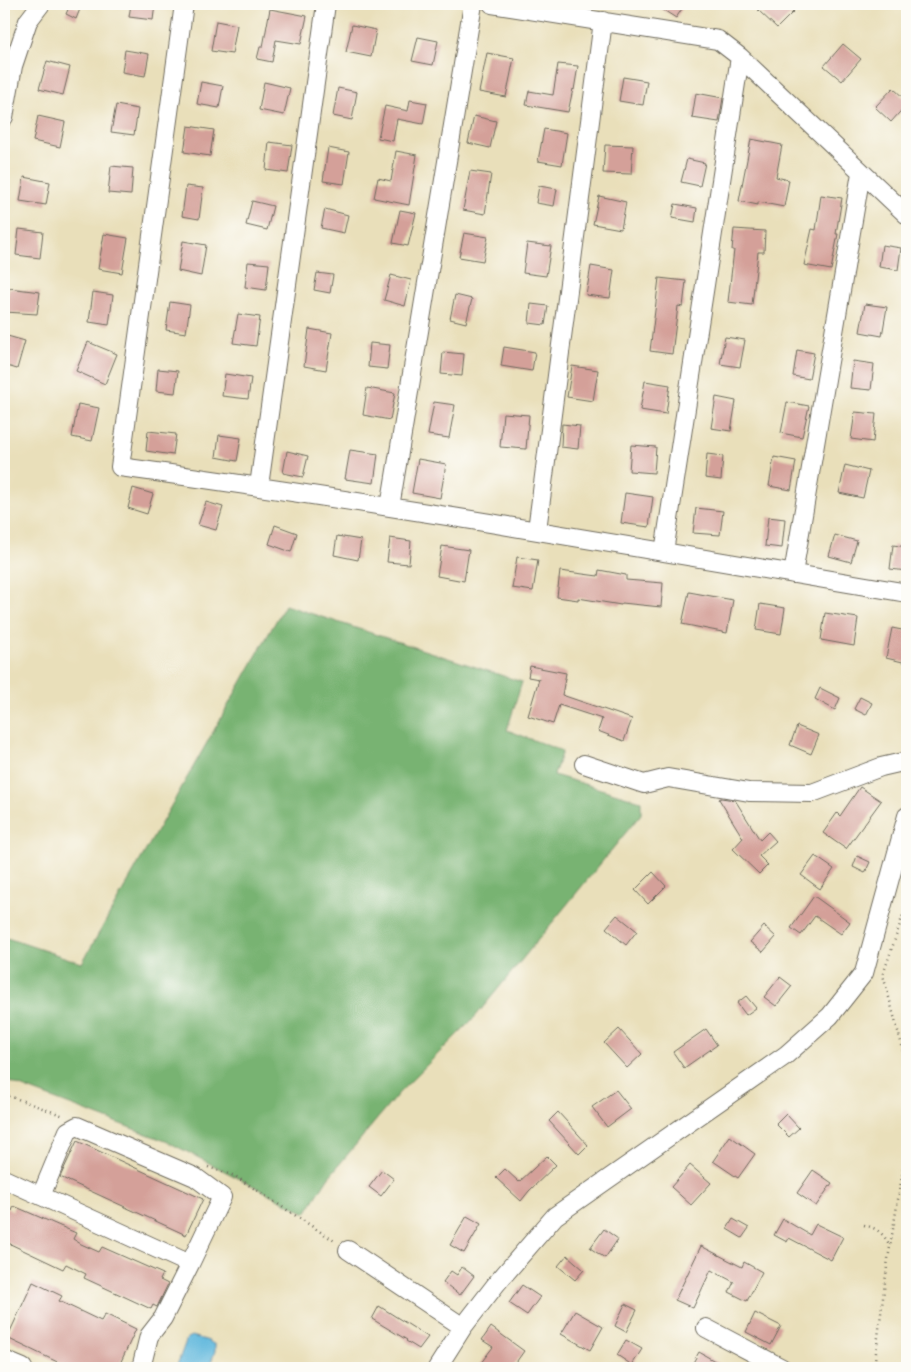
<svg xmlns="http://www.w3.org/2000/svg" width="911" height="1372" font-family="'EB Garamond',serif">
<rect width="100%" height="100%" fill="#fdfcf7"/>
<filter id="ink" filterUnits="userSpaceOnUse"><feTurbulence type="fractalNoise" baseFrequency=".02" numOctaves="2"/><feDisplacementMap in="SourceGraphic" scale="10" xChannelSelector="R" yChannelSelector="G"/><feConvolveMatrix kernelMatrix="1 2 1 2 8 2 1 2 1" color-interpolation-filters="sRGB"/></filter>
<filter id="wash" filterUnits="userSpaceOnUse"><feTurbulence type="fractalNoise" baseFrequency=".0096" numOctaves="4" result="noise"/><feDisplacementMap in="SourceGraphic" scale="20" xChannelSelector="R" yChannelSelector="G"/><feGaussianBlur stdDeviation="1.12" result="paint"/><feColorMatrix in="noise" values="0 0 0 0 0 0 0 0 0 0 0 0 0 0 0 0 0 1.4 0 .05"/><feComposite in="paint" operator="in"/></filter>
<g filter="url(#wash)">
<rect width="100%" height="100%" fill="#e9dfba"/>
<path fill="#78b372" stroke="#526f4e" d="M 285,605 L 522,682 L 507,730 L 562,751 L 554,775 L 641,801 L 641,814 L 475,1017 L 398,1094 L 328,1178 L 306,1213 L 168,1142 L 4,1080 L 4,937 L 82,963 Z"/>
<path fill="#60b8dd" stroke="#467284" d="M 192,1336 L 209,1341 L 215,1345 L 215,1351 L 209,1368 L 176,1368 L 187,1338 Z"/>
<g id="blocks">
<path fill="#d4a099" d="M 131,4 L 155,4 L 153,20 L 129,17 Z
M 654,4 L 685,4 L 676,18 Z
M 764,4 L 787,4 L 794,11 L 777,28 L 758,10 Z
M 70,5 L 80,9 L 76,19 L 66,14 Z
M 270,9 L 307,16 L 301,44 L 276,40 L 272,62 L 257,59 L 260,47 L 263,47 Z
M 216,21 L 237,25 L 232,54 L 211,51 Z
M 352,25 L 376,30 L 371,57 L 346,52 Z
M 418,37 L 438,41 L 433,65 L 412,61 Z
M 843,44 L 861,59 L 842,81 L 824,66 Z
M 125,50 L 149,54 L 145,76 L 122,72 Z
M 487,53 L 514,58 L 506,97 L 479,92 Z
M 47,61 L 70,67 L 63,95 L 39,89 Z
M 558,64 L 578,66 L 574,90 L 573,89 L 568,112 L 526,105 L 529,91 L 553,95 Z
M 623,77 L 647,81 L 643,105 L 619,101 Z
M 201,82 L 223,86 L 219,108 L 197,104 Z
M 264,82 L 290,88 L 284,115 L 259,110 Z
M 338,88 L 357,92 L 352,120 L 333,116 Z
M 893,88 L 907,101 L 907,104 L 891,122 L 875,107 Z
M 696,93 L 723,98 L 719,122 L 692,118 Z
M 410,100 L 427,103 L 423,124 L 397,119 L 393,141 L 378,138 L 385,106 L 408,111 Z
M 116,105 L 138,109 L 134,135 L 111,132 Z
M 38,116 L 65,122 L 60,147 L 33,141 Z
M 474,116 L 496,121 L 490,148 L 468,143 Z
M 188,126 L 214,130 L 210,156 L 184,152 Z
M 544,129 L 567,133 L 562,165 L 538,161 Z
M 751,139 L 782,145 L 776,177 L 789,180 L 784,207 L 758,202 L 758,205 L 739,201 Z
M 269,142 L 292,145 L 288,173 L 266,170 Z
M 605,145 L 633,146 L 631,174 L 603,173 Z
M 328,148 L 349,152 L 344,184 L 323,181 Z
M 396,151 L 417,155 L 409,205 L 374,198 L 378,178 L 391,181 Z
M 687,159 L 705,163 L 700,186 L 681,182 Z
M 111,166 L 133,168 L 131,195 L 108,193 Z
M 470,171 L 491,174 L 485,214 L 463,210 Z
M 24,177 L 50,182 L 46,205 L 20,201 Z
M 186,186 L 203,188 L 199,219 L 182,216 Z
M 539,186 L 557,189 L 554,206 L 536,203 Z
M 821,195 L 842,198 L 836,234 L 838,234 L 831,270 L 804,265 L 812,229 L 816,230 Z
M 599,196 L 626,202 L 621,229 L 593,224 Z
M 252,201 L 273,206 L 267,230 L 246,225 Z
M 675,204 L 697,208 L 695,222 L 672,218 Z
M 325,209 L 348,215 L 344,233 L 321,228 Z
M 400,210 L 416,213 L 408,246 L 393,243 Z
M 19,229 L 43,232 L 40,258 L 16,255 Z
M 734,229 L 765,231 L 764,252 L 758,252 L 752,305 L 728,302 L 734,250 L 732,250 Z
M 464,233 L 488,237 L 483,261 L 459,257 Z
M 104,234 L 128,238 L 122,273 L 98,269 Z
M 183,241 L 206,245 L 201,276 L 178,271 Z
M 527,243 L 551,246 L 546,276 L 523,273 Z
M 882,245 L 901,248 L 898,270 L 879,267 Z
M 248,262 L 269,264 L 266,290 L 245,287 Z
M 591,266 L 614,270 L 610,298 L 586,295 Z
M 317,273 L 333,275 L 330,293 L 314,290 Z
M 391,275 L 411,280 L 405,306 L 384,300 Z
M 659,278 L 686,281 L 683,307 L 678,306 L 672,354 L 650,351 Z
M 9,288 L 40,292 L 37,314 L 5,312 Z
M 93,292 L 113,295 L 109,325 L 89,322 Z
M 455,295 L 472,299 L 466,323 L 450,319 Z
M 170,302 L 190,305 L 186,333 L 166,330 Z
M 531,304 L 548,306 L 545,325 L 529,323 Z
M 865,304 L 887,307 L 882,336 L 860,332 Z
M 238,314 L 260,317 L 256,346 L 233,343 Z
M 309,329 L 332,333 L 326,370 L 304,366 Z
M 4,335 L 25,341 L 17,369 L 4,365 Z
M 725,337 L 745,340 L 740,367 L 720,364 Z
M 88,342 L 117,354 L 105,384 L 76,371 Z
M 370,343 L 390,345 L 387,369 L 368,367 Z
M 504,347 L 535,352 L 532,371 L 501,366 Z
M 797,350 L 814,353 L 809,379 L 793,376 Z
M 443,352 L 464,354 L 462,376 L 441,374 Z
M 853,361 L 874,364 L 871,390 L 850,388 Z
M 572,366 L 598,370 L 593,401 L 567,397 Z
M 158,369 L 178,371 L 175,393 L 156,391 Z
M 225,374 L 251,378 L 248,399 L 222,396 Z
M 645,381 L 670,385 L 666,414 L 640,410 Z
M 367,388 L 395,393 L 390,420 L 363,415 Z
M 716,397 L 736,401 L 731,431 L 711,428 Z
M 434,402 L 455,405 L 449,438 L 428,435 Z
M 787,402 L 809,406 L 802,437 L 781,433 Z
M 78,404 L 99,408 L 92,441 L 72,437 Z
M 855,412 L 876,414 L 873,442 L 851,439 Z
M 503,413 L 529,415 L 526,449 L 500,447 Z
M 562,424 L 580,426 L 578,449 L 561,447 Z
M 148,431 L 176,434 L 173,455 L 146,451 Z
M 219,435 L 241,438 L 237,461 L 216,457 Z
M 631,445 L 656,447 L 654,473 L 629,471 Z
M 350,450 L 378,454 L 374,483 L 345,479 Z
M 287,451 L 308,456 L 303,477 L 283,473 Z
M 707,454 L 723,456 L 721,480 L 705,478 Z
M 774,457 L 796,461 L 791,490 L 769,486 Z
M 418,459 L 446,464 L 440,498 L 412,493 Z
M 845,465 L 869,471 L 863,498 L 839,493 Z
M 133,488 L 153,494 L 147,514 L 128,508 Z
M 625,493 L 653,497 L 649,527 L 621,523 Z
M 206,502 L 223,507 L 216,530 L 198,525 Z
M 696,508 L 723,511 L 720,535 L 693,533 Z
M 768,517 L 785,519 L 782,548 L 765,546 Z
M 275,525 L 297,533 L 291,552 L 269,544 Z
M 835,535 L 857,541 L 851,562 L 829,556 Z
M 337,536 L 361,540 L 358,560 L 334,555 Z
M 390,538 L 411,541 L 409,564 L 387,562 Z
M 893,545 L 907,547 L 907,571 L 890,569 Z
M 442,546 L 469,550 L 464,581 L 437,576 Z
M 517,557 L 538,560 L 533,591 L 512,588 Z
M 599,570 L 626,575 L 626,580 L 663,583 L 661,607 L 622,603 L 621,605 L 578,598 L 578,600 L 557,597 L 560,571 L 598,576 Z
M 689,592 L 733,600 L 727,633 L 682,624 Z
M 760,604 L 785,608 L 781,634 L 756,630 Z
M 825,613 L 858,618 L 854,646 L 821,640 Z
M 892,628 L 907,631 L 907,663 L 886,658 Z
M 530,666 L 566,673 L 562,695 L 632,719 L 624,741 L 598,731 L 602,719 L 559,705 L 553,724 L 528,716 L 539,679 L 528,677 Z
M 820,688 L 840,698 L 835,710 L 815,699 Z
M 860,697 L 872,703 L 866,715 L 854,709 Z
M 797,726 L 819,735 L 811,754 L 790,745 Z
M 860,787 L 881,801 L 846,849 L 823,833 L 837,813 L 840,816 Z
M 721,798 L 735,800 L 760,840 L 768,832 L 776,841 L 759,856 L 768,865 L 759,874 L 733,849 L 743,838 L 719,799 Z
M 815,856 L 834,869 L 820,889 L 801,875 Z
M 857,856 L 870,862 L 865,873 L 853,867 Z
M 653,872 L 666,886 L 648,904 L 635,890 Z
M 814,896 L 850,922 L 841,934 L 815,916 L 801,935 L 791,928 Z
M 617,915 L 637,931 L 626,945 L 606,928 Z
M 764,926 L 776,937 L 763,952 L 750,942 Z
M 780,977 L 792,986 L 776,1006 L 764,997 Z
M 746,996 L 756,1008 L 746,1015 L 737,1003 Z
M 619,1029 L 642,1054 L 627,1068 L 604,1043 Z
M 706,1029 L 717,1045 L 684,1068 L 673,1052 Z
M 616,1090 L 631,1109 L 607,1127 L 592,1107 Z
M 558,1112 L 588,1145 L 579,1154 L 549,1121 Z
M 786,1114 L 799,1128 L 789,1137 L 776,1124 Z
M 730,1136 L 755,1154 L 738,1178 L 713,1161 Z
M 77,1141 L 203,1199 L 186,1235 L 60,1177 Z
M 547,1156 L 556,1165 L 529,1191 L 521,1201 L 496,1178 L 505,1169 L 519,1182 Z
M 690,1165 L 711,1183 L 691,1205 L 671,1187 Z
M 382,1170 L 394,1179 L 381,1196 L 369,1187 Z
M 813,1170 L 832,1183 L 816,1206 L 797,1193 Z
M 14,1206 L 76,1233 L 73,1239 L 81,1244 L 99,1252 L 102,1247 L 163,1274 L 160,1280 L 168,1284 L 157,1307 L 153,1305 L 151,1309 L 84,1278 L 86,1274 L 66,1264 L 63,1269 L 4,1241 L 4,1207 L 12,1211 Z
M 467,1216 L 481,1224 L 464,1253 L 450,1245 Z
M 733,1219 L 749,1228 L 742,1238 L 727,1229 Z
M 783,1219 L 810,1235 L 816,1224 L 843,1237 L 831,1260 L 789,1238 L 787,1242 L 774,1235 Z
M 604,1229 L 618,1239 L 605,1258 L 590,1248 Z
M 701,1246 L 742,1267 L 744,1262 L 762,1272 L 747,1301 L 729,1292 L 734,1282 L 711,1270 L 693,1308 L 675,1300 Z
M 567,1255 L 584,1270 L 575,1280 L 558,1266 Z
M 462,1267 L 474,1276 L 460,1295 L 443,1282 L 451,1271 L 457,1275 Z
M 33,1282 L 62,1296 L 59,1301 L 101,1321 L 105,1314 L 136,1329 L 118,1368 L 70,1368 L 7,1338 Z
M 522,1285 L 540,1297 L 527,1315 L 509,1303 Z
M 625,1304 L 637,1310 L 626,1332 L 615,1326 Z
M 379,1306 L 428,1337 L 419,1349 L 406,1341 L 407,1340 L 372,1319 Z
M 575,1311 L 603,1327 L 590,1350 L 561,1334 Z
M 755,1313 L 781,1326 L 771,1345 L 746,1332 Z
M 491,1327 L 524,1351 L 512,1368 L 477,1368 L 493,1347 L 482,1340 Z
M 626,1340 L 642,1349 L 632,1365 L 617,1355 Z
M 699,1352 L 727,1368 L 690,1368 Z"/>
</g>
</g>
<g filter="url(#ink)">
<use href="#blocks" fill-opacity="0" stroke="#6e6a5d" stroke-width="1"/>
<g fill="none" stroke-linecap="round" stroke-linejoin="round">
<g stroke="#6e6a5d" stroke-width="20">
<path id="minor" d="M 184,4 L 120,467 C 383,503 645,549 907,593
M 492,4 L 718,40 L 740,57 L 907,215
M 4,117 L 13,66 L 28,21 L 41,4
M 259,486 L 326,4
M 390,507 L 473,4
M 537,530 L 603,21
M 664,552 L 740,57
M 793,574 L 861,173
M 584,764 L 644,784 L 668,778 L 749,792 L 812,793 L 881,767 L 907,761
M 4,1179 L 190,1264 L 163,1318 L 149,1336 L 141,1368
M 41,1196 L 68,1131 L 77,1126 L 195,1177 L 222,1197 L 190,1264
M 348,1250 L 463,1327
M 706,1328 L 782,1368
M 4,1360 L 23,1368
M 437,1368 L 463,1327 L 497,1283 L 555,1216 L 786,1055 L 830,1016 L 864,973 L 907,816"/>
</g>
<path stroke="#6e6a5d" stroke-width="2.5" stroke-dasharray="1 4" stroke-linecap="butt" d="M 907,916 L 903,915 L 883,975 L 902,1046 L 907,1075
M 4,1094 L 64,1116
M 208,1167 L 235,1176 L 336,1242
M 864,1225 C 877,1228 884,1234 890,1246
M 874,1368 L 888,1259 L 907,1146"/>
<use href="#minor" stroke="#fff" stroke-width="18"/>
</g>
</g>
<rect width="911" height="1372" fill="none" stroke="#fdfcf7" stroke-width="20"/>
</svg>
